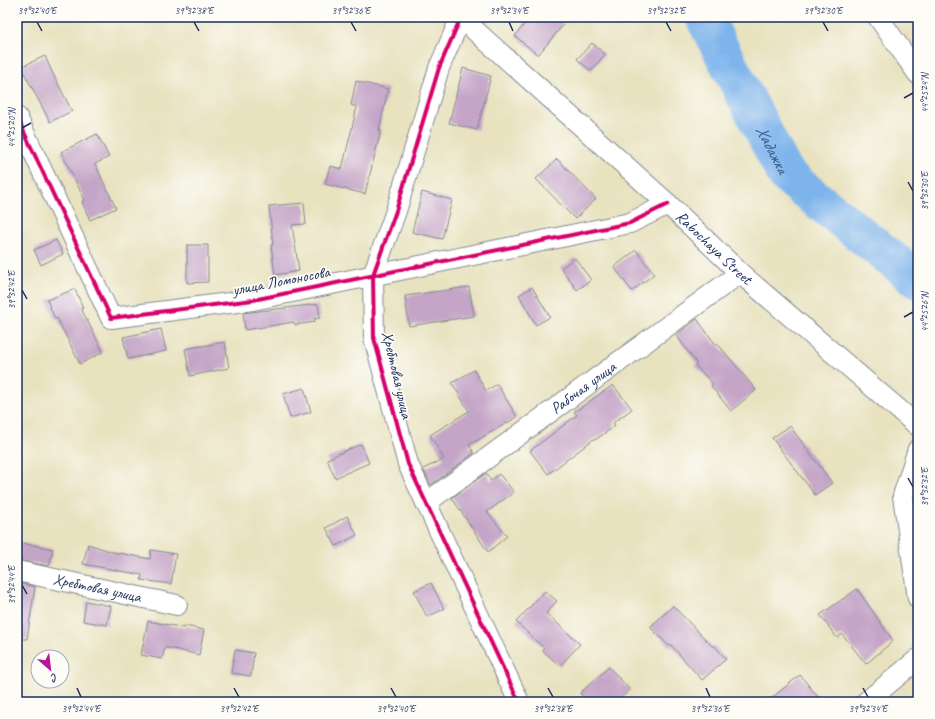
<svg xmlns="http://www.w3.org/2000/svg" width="935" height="719" font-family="Caveat,sans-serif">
<rect width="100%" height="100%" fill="#fdfcf7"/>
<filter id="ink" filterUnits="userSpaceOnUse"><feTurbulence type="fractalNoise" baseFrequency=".025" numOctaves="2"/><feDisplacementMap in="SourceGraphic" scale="8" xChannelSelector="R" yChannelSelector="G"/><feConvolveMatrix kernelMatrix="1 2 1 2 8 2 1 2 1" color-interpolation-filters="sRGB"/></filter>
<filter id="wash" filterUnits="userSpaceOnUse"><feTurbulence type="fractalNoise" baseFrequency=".012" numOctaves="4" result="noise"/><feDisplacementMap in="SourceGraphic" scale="16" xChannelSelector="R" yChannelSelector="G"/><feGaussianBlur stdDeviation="0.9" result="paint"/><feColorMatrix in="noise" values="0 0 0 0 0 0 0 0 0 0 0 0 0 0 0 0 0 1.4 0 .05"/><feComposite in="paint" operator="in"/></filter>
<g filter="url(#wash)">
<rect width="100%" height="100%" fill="#e8e2bf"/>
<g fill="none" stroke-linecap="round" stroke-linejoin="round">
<path stroke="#7db4ec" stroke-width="38" id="s1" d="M 704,17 L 786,175 L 918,280"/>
</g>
<g id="blocks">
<path fill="#c4a4c7" d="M 530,17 L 554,17 L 563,25 L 538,55 L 515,36 Z
M 592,43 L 605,54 L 591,71 L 577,59 Z
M 45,56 L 52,72 L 72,111 L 50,122 L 21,67 Z
M 463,68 L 491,76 L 477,130 L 449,123 Z
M 356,81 L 388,89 L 379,130 L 381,130 L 365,194 L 325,184 L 330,166 L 342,169 L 357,107 L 351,105 Z
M 97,134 L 109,157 L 95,164 L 116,208 L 90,220 L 82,202 L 85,200 L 61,152 Z
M 557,159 L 596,199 L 575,219 L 536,179 Z
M 422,192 L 452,200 L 442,239 L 412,232 Z
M 304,203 L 306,224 L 292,225 L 299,271 L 275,275 L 271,245 L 273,245 L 269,206 Z
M 56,240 L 63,254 L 41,265 L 34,250 Z
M 187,245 L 208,245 L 208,282 L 187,283 Z
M 636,250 L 654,274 L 632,291 L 614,267 Z
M 575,258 L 591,280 L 577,290 L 561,268 Z
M 469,287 L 474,316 L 409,326 L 405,296 Z
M 532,287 L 550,317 L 536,325 L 519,295 Z
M 75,289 L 83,308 L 81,308 L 103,352 L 80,364 L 57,318 L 55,319 L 47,300 Z
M 318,304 L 320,318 L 314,319 L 315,322 L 295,325 L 294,322 L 245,330 L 243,313 Z
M 697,319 L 716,345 L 717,343 L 756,390 L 731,411 L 711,386 L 713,384 L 695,365 L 697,364 L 676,335 Z
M 161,329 L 166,351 L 128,359 L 123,337 Z
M 225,342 L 229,368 L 190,376 L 185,349 Z
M 474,370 L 486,391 L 497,384 L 517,417 L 469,445 L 474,453 L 431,485 L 423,469 L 444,459 L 430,435 L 469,411 L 452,383 Z
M 613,385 L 632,409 L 613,423 L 615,426 L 595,440 L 594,439 L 548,474 L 530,451 L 577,415 L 574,412 Z
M 304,388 L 311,412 L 290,418 L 283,394 Z
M 790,426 L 832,483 L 815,495 L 772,438 Z
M 361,444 L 369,463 L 335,478 L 327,459 Z
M 486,473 L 491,481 L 499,474 L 514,492 L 487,512 L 507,536 L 488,552 L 452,498 Z
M 347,516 L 357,535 L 336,546 L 326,528 Z
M 17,542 L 53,549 L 49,566 L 17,560 Z
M 88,544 L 113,552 L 150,559 L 151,550 L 176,554 L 171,584 L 141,580 L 142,575 L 83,564 Z
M 17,583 L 35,587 L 27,639 L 17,639 Z
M 431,583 L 444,609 L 427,617 L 414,591 Z
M 857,589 L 893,641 L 866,664 L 842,634 L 837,638 L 820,615 Z
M 545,591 L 557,601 L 546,613 L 580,644 L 560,666 L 542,650 L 544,648 L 516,622 Z
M 86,601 L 111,606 L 107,625 L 83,621 Z
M 673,606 L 713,647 L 714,645 L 726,659 L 702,680 L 671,645 L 669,646 L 650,627 Z
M 148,621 L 185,628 L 185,626 L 204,630 L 199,655 L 165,647 L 162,659 L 141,655 Z
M 235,650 L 254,653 L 251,676 L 231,673 Z
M 609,667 L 630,690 L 616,702 L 588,702 L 580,693 Z
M 800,675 L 822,702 L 767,702 Z"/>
</g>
</g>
<g filter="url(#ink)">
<use href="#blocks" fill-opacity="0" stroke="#82888e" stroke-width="1"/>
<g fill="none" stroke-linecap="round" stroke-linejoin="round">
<g stroke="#82888e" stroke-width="22">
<g id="minor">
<path id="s2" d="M 460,17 L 668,204 L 740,273 L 918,426"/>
<path d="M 461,17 L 439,68 L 396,211 L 373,275 L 374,338 L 408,464 L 519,702"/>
<path d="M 878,17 L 918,74"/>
<path d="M 17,117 L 111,318 L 253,300 L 630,223 L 668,204"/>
<path d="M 918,449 L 903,496 L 918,598"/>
<path id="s3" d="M 426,503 L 740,273"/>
<path id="s4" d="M 17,571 L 177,605"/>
<path d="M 866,702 L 918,659"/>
</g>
</g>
<use href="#minor" stroke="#fff" stroke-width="20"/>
<g stroke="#fdfcf7" stroke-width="6">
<path id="cycleway" d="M 461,17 L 439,68 L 396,211 L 373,275 L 374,338 L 408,464 L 519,702
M 17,117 L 111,318 L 253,300 L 630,223 L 668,204"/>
</g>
<use href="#cycleway" stroke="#d6006c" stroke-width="4"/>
</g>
</g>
<path fill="none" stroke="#1b2f5e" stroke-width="1.5" d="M 37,22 L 42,31M 194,22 L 199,31M 351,22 L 356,31M 509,22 L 513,31M 666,22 L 671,31M 823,22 L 828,31M 904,98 L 913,93M 22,128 L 31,123M 908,182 L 913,191M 22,290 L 27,299M 904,317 L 913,312M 908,478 L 913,487M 22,585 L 27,594M 77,688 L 81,697M 234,688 L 239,697M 391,688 L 396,697M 548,688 L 553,697M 706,688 L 710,697M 863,688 L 868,697"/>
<g text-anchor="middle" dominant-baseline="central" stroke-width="3.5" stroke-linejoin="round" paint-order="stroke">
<g font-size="16" fill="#1b2f5e" stroke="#fdfcf7">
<text stroke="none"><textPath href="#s2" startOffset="343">Rabochaya Street</textPath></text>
<text transform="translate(281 281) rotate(-11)">улица Ломоносова</text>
<text transform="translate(397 375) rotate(77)">Хребтовая улица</text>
<text stroke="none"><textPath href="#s3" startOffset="195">Рабочая улица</textPath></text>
<text stroke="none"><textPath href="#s4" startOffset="82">Хребтовая улица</textPath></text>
</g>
<g font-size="17" font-style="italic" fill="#385789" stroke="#fdfcf7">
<text stroke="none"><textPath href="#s1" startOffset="149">Хадажка</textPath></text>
</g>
</g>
<rect width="935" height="719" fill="none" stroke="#fdfcf7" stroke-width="44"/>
<g transform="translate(50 669) rotate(152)"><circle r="19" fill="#fdfcf7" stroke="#a3aaba"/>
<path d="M0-3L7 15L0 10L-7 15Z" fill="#b5179e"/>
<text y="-6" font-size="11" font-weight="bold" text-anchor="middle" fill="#1b2f5e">С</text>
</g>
<rect x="22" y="22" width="891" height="675" fill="none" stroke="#1b2f5e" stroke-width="1.5"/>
<g font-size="10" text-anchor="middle" fill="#1b2f5e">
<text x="37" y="14">39°32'40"E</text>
<text x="194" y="14">39°32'38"E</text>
<text x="351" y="14">39°32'36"E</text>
<text x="509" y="14">39°32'34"E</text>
<text x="666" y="14">39°32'32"E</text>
<text x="823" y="14">39°32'30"E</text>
<text transform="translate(924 93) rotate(-90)" y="4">44°25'24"N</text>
<text transform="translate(11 128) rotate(-90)" y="4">44°25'20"N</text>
<text transform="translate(924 191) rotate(-90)" y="4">39°32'30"E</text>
<text transform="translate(11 290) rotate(-90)" y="4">39°32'42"E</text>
<text transform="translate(924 312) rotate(-90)" y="4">44°25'26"N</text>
<text transform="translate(924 487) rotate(-90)" y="4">39°32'32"E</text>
<text transform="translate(11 585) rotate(-90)" y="4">39°32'44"E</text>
<text x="81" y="712">39°32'44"E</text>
<text x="239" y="712">39°32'42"E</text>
<text x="396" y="712">39°32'40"E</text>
<text x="553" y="712">39°32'38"E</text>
<text x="710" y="712">39°32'36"E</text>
<text x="868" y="712">39°32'34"E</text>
</g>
</svg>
